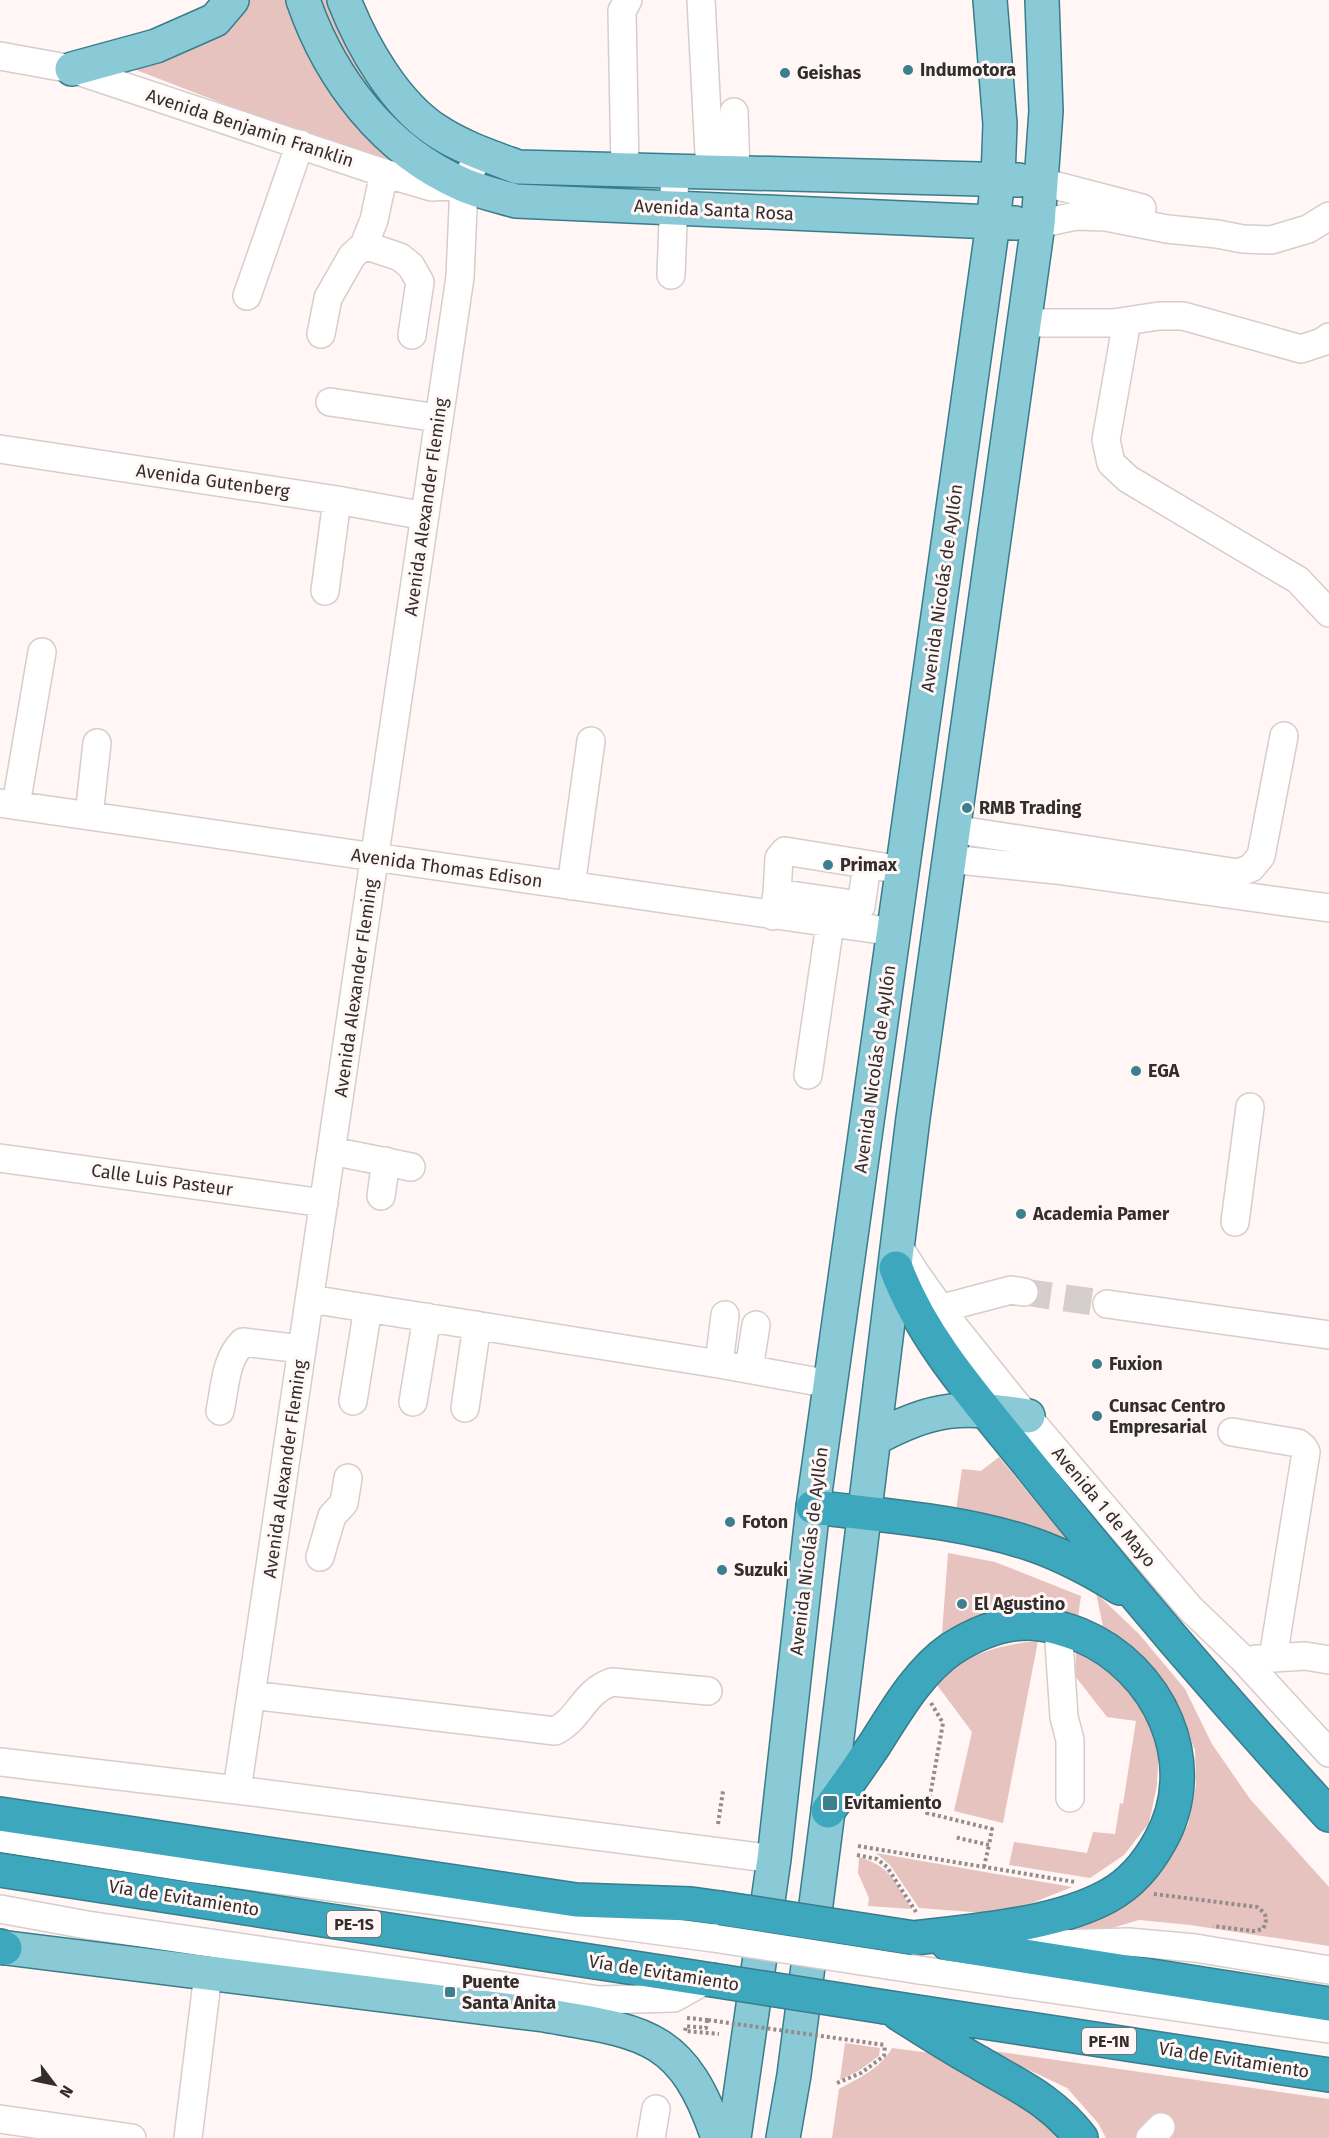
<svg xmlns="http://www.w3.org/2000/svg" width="1329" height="2138" font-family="'Fira Sans',sans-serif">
<rect width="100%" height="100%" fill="#fff6f5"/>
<path fill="#e7c3bf" d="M 240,0 L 299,0 L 427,173 L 380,164 L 118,63 Z
M 319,0 L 333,0 L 396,109 L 380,113 L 342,52 Z
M 999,1457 L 1076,1551 L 955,1517 L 962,1469 L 981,1471 Z
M 948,1553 L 995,1562 L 1081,1596 L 1078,1617 C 1058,1614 1036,1608 1017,1608 C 989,1609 965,1620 942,1633 Z
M 1096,1593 L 1139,1634 L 1185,1689 L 1212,1744 L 1250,1799 L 1329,1887 L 1329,1946 L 1190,1925 L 1139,1920 L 1102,1931 L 1080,1932 L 1074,1921 L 1166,1861 L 1188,1825 L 1196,1785 L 1195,1750 L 1179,1710 L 1160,1679 L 1121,1640 L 1103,1626 Z
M 1038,1641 L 1003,1823 L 954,1811 L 972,1732 L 937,1685 C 961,1654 1002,1644 1038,1641 Z
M 1076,1650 L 1099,1660 L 1124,1681 L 1147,1715 L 1159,1747 L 1157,1785 L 1149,1823 L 1124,1855 L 1090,1878 L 1009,1865 L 1014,1842 L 1087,1853 L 1093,1832 L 1115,1834 L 1120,1803 L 1123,1804 L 1136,1721 L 1107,1717 L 1075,1676 Z
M 876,1853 L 1072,1887 L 1032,1903 L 985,1913 L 919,1908 L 890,1865 Z
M 859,1857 C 892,1867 894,1882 912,1909 L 868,1906 L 869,1898 L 858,1873 Z
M 845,2043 L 880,2048 L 879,2056 L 858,2071 L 840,2080 Z
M 892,2048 L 930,2053 L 992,2080 L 1068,2138 L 832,2138 L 839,2089 C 859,2078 881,2068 892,2048 Z
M 987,2050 L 1329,2099 L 1329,2138 L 1106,2138 L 1098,2123 L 1067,2088 Z"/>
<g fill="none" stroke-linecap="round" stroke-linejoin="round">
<path stroke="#d6cecd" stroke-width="27" stroke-dasharray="27 14" stroke-linecap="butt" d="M 1024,1292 L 1107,1304"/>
<g stroke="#d7cdcb" stroke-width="30">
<path id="minor" d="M 701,0 L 710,172
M 0,56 L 72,69 L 384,173 L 432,187 L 464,185
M 734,112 L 736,173
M 625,170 L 622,11 L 628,0
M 1042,182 L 1142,208
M 1038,224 L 1076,216 L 1106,217 L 1167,229 L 1217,234 L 1243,239 L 1271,240 L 1308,229 L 1329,216
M 364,245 L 400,257 L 411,266 L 420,282 L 412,335
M 671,275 L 675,171
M 247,296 L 300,144
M 1127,321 L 1106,440 L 1111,463 L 1128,479 L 1298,580 L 1329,613
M 1024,323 L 1113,323 L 1159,316 L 1183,316 L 1301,349 L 1322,342 L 1329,337
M 321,334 L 328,298 L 352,256 L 364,245 L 374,220 L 384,173
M 330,402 L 438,418
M 0,449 L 337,500 L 425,516
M 325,591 L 337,500
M 0,803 L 894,932
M 16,805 L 42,652
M 89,816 L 97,743
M 953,829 L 1238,873 L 1251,868 L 1261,856 L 1284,736
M 949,859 L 1056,870 L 1329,908
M 571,886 L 591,741
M 777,893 L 839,902 L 851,926
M 839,902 L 861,906 L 867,865
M 773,916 L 777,893 L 779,858 L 785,851 L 902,870
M 808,1075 L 830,924
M 332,1151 L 411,1167
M 0,1158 L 324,1203
M 381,1196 L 386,1161
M 1235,1222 L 1250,1107
M 899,1247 L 916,1274 L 948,1319 L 1013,1400 L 1190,1608 L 1243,1659 L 1329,1753
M 310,1299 L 719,1364 L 830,1384
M 1107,1304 L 1329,1335
M 939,1309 L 1011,1290 L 1024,1292
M 719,1364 L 725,1315
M 749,1369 L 756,1325
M 353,1401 L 368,1308
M 413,1402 L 427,1317
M 465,1408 L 477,1325
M 220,1411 C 225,1388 225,1359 243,1342 L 302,1349
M 1232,1432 L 1298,1443 L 1303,1447 L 1306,1452 L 1273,1658
M 320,1557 L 332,1516 L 344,1503 L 348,1478
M 1058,1627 L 1064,1717 L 1070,1740 L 1070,1798
M 1256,1659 L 1305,1656 L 1329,1660
M 251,1695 L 555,1731 C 580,1719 583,1692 612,1682 L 708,1691
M 0,1762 L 237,1790 L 774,1859
M 237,1790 L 460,277 L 464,185 L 480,152
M 0,1838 L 189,1868 L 713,1938
M 0,1909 L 87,1925 L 599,2000 L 674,1998 L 708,1979
M 1014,1945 L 1128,1942 L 1195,1948 L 1329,1970
M 919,1970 L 1329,2029
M 0,2119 L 132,2138
M 188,2138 L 208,1974
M 651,2138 L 656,2109
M 1150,2138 L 1161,2127"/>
</g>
<g stroke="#387d8b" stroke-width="36">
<path id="major" d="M 303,0 C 330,79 385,151 464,185 C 480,192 499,196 516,201 L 1015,223
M 344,0 C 362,46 395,104 437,131 C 461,147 491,157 518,167 L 1019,180
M 72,69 L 156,46 L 215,20 L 232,0
M 874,1439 C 934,1406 962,1406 1028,1416
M 0,1947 L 544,2015 C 643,2032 683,2033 718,2138
M 734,2138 L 774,1859 L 813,1507 L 993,223 L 998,178 L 1000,124 L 990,0
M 783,2138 L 794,2075 L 828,1811 L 913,1118 L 1038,224 L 1046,111 L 1042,0"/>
</g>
<g stroke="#387d8b" stroke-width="36">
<path id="highway" d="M 896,1268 C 923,1341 980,1403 1028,1463 C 1124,1584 1225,1702 1329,1815
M 813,1507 C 887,1516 964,1521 1034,1545 C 1065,1556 1093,1571 1120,1588
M 828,1811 C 844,1789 860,1766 875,1744 C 896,1711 918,1672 951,1649 C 973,1635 1001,1623 1028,1623 C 1045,1623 1064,1629 1080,1635 C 1159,1668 1204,1763 1160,1841 C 1148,1863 1130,1884 1108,1896 C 1055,1925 973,1931 914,1938
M 0,1814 L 576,1900 L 691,1904 L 720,1908
M 0,1870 L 712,1980
M 948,1944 L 1329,2004
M 0,1946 L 5,1948
M 885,2007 L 1329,2075
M 899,2014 C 925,2030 951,2047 978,2062 C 1018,2086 1051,2099 1081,2138"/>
</g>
<path stroke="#928c8b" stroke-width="4" stroke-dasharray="3 3" stroke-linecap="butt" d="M 931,1703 L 943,1723 L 927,1813 L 992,1829 L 989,1845 L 954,1837
M 718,1824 L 723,1791
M 858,1846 L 1075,1882
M 857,1855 L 877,1859 L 887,1867 L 916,1912
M 984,1867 L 989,1845
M 1154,1894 L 1257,1907 C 1267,1914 1268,1918 1263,1929 L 1253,1931 L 1213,1926
M 687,2018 L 708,2020
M 707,2020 L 706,2028 L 686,2026 L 685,2031 L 719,2034
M 837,2083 L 861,2073 L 884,2056 L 885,2045"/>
<use href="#minor" stroke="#fff" stroke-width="27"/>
<use href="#major" stroke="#8acad7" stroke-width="33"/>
<use href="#highway" stroke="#3ca7bd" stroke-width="33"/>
<g stroke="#d7cdcb" stroke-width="30" stroke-linecap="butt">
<path id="minor-bridge" d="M 713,1938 L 919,1970"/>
</g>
<g stroke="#387d8b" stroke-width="36" stroke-linecap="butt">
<path id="highway-bridge" d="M 720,1908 L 914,1938
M 712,1980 L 885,2007"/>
</g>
<path stroke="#928c8b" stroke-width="4" stroke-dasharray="3 3" stroke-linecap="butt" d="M 708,2020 L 885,2045"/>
<use href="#minor-bridge" stroke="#fff" stroke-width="27"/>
<use href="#highway-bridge" stroke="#3ca7bd" stroke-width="33"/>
</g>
<g fill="#3c808f" stroke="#fff6f5" stroke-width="2">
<circle cx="908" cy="70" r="6"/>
<circle cx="785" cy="73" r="6"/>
<circle cx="967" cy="808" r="6"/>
<circle cx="828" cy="865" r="6"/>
<circle cx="1136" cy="1071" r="6"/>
<circle cx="1021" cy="1214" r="6"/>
<circle cx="1097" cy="1364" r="6"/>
<circle cx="1097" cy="1416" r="6"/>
<circle cx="730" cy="1522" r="6"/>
<circle cx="722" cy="1570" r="6"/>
<circle cx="962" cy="1604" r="6"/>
<rect x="822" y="1795" width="16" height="16" rx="3"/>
<rect x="444" y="1986" width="12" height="12" rx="3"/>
</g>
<g text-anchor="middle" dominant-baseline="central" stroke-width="6" stroke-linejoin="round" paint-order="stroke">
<g fill="#fff6f5" stroke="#706a69" stroke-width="1.5">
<rect x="327" y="1911" width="54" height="26" rx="4.5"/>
<rect x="1082" y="2028" width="54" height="26" rx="4.5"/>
</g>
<g font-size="16" font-weight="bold" fill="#322e2d">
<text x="354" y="1924">PE-1S</text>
<text x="1109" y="2041">PE-1N</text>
</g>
<g font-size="18" font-weight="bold" fill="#322e2d" stroke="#fff6f5" text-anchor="start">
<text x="920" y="70">Indumotora</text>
<text x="797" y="73">Geishas</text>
<text x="979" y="808">RMB Trading</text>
<text x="840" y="865">Primax</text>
<text x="1148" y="1071">EGA</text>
<text x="1033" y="1214">Academia Pamer</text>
<text x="1109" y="1364">Fuxion</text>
<text x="1109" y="1406">Cunsac Centro<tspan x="1109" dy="21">Empresarial</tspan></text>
<text x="742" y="1522">Foton</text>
<text x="734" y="1570">Suzuki</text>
<text x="974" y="1604">El Agustino</text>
<text x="844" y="1803">Evitamiento</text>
<text x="462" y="1982">Puente<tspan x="462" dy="21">Santa Anita</tspan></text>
</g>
<g font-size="18" fill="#322e2d" stroke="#fff6f5">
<text transform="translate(250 128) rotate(18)">Avenida Benjamin Franklin</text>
<text transform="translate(714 210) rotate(3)">Avenida Santa Rosa</text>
<text transform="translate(213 481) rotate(8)">Avenida Gutenberg</text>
<text transform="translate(426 507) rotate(-82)">Avenida Alexander Fleming</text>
<text transform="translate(942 588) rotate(-82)">Avenida Nicolás de Ayllón</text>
<text transform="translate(447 868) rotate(8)">Avenida Thomas Edison</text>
<text transform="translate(356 988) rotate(-82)">Avenida Alexander Fleming</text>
<text transform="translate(875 1069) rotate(-82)">Avenida Nicolás de Ayllón</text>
<text transform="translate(162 1180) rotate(8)">Calle Luis Pasteur</text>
<text transform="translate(285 1469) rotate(-82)">Avenida Alexander Fleming</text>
<text transform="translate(1104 1507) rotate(50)">Avenida 1 de Mayo</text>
<text transform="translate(809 1551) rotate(-83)">Avenida Nicolás de Ayllón</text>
<text transform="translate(184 1898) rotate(9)">Vía de Evitamiento</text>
<text transform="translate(664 1973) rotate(9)">Vía de Evitamiento</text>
<text transform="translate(1234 2060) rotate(9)">Vía de Evitamiento</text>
</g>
</g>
<g transform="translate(54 2084) rotate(122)" stroke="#fff6f5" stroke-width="4.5" paint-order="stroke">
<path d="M0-4.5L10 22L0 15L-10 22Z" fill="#322e2d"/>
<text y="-9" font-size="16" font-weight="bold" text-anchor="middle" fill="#322e2d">N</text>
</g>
</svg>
